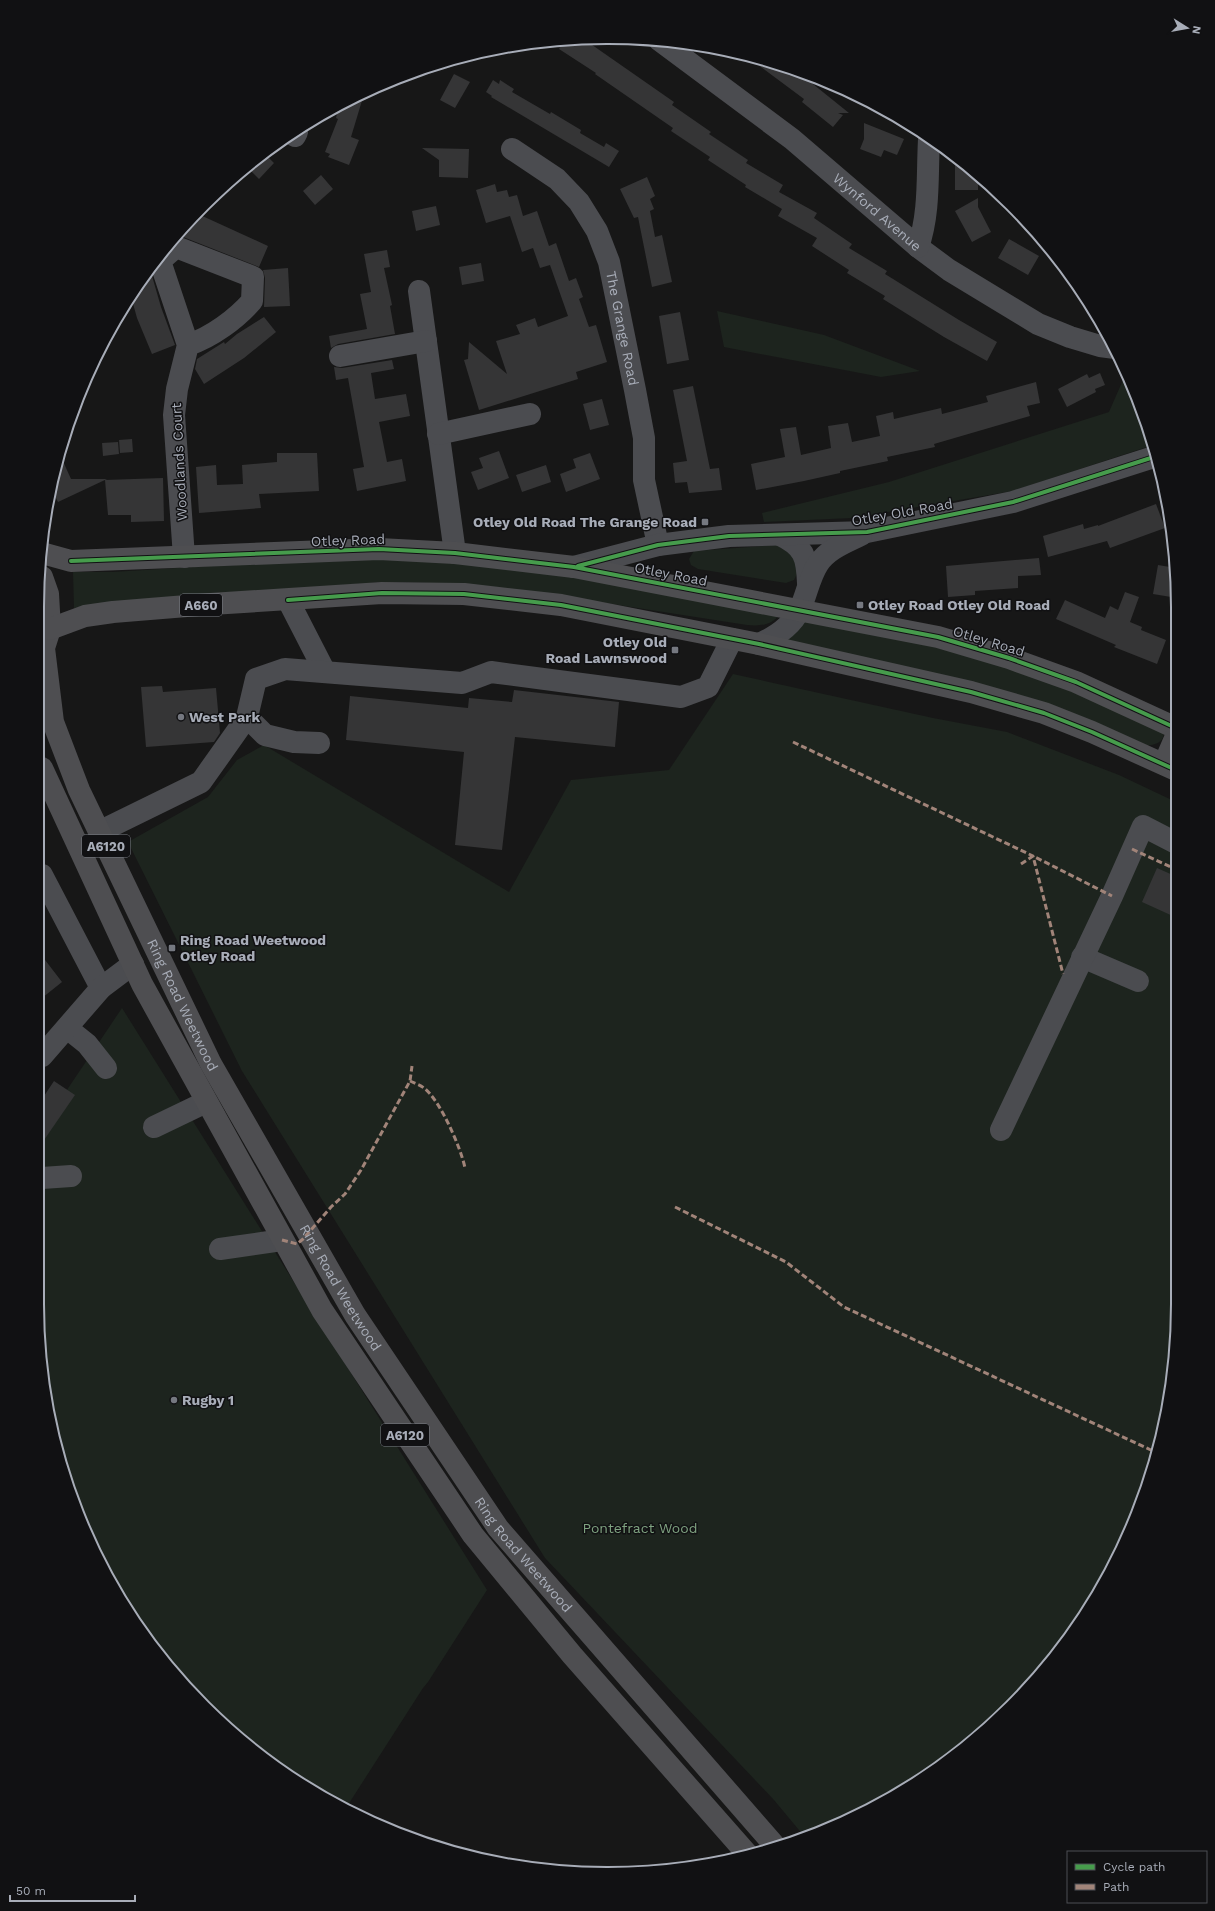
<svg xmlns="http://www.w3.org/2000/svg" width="1215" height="1911" font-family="'Work Sans',sans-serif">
<rect width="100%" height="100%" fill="#171717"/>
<path fill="#1d241e" d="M 717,311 L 824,335 L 920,371 L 881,377 L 724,347 Z
M 1126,373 L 1153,445 L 1013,491 L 852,518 L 764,522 L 762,513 L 889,482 L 1109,412 Z
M 777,545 L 793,556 L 798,572 L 794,580 L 786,583 L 698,569 L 691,565 L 689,559 L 694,551 Z
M 414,558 L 588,578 L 780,614 C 771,626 760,626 747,625 L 541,593 L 429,583 L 383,582 L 212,595 L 74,608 L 73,572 L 112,572 L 210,566 Z
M 803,619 C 876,634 951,645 1022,671 C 1071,688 1117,711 1164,733 C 1163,744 1153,745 1145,746 L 787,642 Z
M 733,674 L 933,718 L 1007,732 L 1119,775 L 1176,802 L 1173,1378 L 1134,1522 L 1060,1651 L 984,1732 L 925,1778 L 860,1815 L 804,1836 L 774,1800 L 545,1558 L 242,1071 L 128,842 L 208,797 L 237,760 L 264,745 L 509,892 L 571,780 L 669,770 Z
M 122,1008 L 487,1590 L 428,1682 L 423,1688 L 346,1808 L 322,1798 L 260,1756 L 179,1680 L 133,1621 L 67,1487 L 42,1378 L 42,1127 Z"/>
<path fill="#353536" d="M 585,40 L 674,102 L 672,105 L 711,132 L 709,134 L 748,160 L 746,163 L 783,185 L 779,192 L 817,213 L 814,218 L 852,244 L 849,248 L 887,271 L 885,274 L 959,320 L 997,342 L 987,361 L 944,337 L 883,299 L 885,296 L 847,273 L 849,270 L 812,246 L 817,238 L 778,216 L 782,209 L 745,187 L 746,185 L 708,160 L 710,157 L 671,131 L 673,128 L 595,74 L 596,73 L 559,49 L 564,41 Z
M 751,56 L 798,72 L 849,113 L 838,113 L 843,115 L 833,127 L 802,102 L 804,99 L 749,58 Z
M 454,74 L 470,82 L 455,108 L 440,100 Z
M 493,80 L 499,84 L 500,80 L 514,89 L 512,92 L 550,114 L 551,112 L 581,130 L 580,133 L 604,147 L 606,143 L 619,151 L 609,167 L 491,97 L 492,96 L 486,92 Z
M 364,94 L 351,137 L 359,140 L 349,165 L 328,157 L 330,154 L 325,152 L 338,119 L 336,118 L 339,106 Z
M 864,123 L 904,139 L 897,155 L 884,150 L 881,157 L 860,149 L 864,139 Z
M 422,148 L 469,149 L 468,178 L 439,177 L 439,160 Z
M 265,154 L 274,163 L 259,179 L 247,167 Z
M 955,156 L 978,178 L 978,190 L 955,190 Z
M 321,175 L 333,189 L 315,205 L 303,191 Z
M 647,177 L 655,196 L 650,199 L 654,209 L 650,211 L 655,237 L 662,235 L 672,282 L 652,287 L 638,217 L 634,218 L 620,189 Z
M 495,184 L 497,192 L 507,190 L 509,197 L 517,195 L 523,216 L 537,211 L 549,246 L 556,243 L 569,281 L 576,278 L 583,297 L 579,299 L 589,327 L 596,325 L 607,362 L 576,372 L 578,379 L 479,410 L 464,360 L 468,359 L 469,342 L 507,374 L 496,341 L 520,334 L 516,325 L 535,318 L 538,327 L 568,316 L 550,265 L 540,268 L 533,248 L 522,252 L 510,216 L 486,223 L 476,190 Z
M 978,198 L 978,207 L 991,232 L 972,242 L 955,211 Z
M 436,206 L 440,225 L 416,231 L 412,211 Z
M 198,214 L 268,246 L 259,267 L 178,235 Z
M 1009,239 L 1039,256 L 1028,275 L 998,258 Z
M 387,250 L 390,267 L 384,268 L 392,305 L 390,306 L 395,334 L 338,344 L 331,348 L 329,336 L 367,329 L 360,294 L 371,292 L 364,254 Z
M 481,263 L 484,281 L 462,285 L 459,267 Z
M 288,268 L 290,306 L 264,307 L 265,278 L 263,270 Z
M 150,269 L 161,307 L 175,345 L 152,354 L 137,318 L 132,300 Z
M 680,312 L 689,360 L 667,364 L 659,316 Z
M 264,317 L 276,332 L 244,358 L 204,384 L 195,369 L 197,359 L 224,342 L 225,344 L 237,334 Z
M 392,360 L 394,369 L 371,373 L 375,399 L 406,394 L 410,416 L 379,422 L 387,462 L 402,459 L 406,481 L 357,491 L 353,469 L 364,467 L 348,378 L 336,380 L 334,367 L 342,368 Z
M 1100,373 L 1105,385 L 1095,389 L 1096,392 L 1067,407 L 1058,389 L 1087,374 L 1089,378 Z
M 1036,382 L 1040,403 L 1027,406 L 1030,416 L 934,444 L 935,447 L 887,457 L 888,461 L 840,471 L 840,473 L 804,481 L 756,490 L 751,464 L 785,457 L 780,429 L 796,427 L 801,455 L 831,448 L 828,426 L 848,423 L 852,442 L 880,436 L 876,416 L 893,412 L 894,419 L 941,408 L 942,414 L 988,402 L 986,396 Z
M 693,386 L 710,469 L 719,468 L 722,490 L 689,493 L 687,482 L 675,483 L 673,463 L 687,461 L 673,390 Z
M 602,399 L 609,425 L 590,430 L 583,404 Z
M 132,439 L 133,452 L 120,453 L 119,440 Z
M 118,442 L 119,454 L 103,456 L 102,443 Z
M 499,451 L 509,478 L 478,490 L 471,472 L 483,468 L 479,458 Z
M 277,453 L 317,453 L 319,491 L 259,494 L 261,508 L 199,513 L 196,467 L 216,465 L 217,485 L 243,484 L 242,465 L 277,462 Z
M 590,453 L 600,479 L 566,492 L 560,474 L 576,468 L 573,459 Z
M 62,459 L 71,479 L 107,479 L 58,502 L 53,492 Z
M 546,465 L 551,482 L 522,492 L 516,475 Z
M 163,478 L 164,521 L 131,522 L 131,515 L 108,515 L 105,480 Z
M 1156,504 L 1165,528 L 1110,548 L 1107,541 L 1048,557 L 1043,536 L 1083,524 L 1084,529 L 1098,525 L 1098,526 Z
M 1039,558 L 1041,575 L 1018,576 L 1018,588 L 975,591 L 975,595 L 948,597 L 946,566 Z
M 1158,565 L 1176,568 L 1177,598 L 1153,594 Z
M 1125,592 L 1139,597 L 1130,622 L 1142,627 L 1141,630 L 1166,640 L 1157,664 L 1114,647 L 1116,645 L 1056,619 L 1065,600 L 1105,618 L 1110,606 L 1118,610 Z
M 162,686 L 163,692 L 216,688 L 220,733 L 214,742 L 146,747 L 141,687 Z
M 514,690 L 619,702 L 615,747 L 515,737 L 502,850 L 455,845 L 464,752 L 346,740 L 350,696 L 468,708 L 469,698 L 512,702 Z
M 1157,868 L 1175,876 L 1175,917 L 1142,902 Z
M 42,956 L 62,982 L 42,998 Z
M 54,1081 L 75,1095 L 42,1143 L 42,1099 Z"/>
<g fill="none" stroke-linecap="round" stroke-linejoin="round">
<g stroke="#4b4c50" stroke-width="22">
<path id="s1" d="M 659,40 L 792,139 L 918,247 L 949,270 L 1038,324 L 1070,337 L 1100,346 L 1115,348"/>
<path d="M 295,136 L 297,132"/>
<path id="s2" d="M 512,149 L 557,179 L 579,202 L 597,231 L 609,262 L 635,390 L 644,438 L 644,480 L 658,545"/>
<path d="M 918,247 C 930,213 927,175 929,139"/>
<path d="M 419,291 L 455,553"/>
<path d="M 340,356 L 426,341"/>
<path d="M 438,434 L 530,414"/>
<path d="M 780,535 C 804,547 807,556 808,583"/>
<path d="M 184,557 L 174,415 L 177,389 L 188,345 C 212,337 236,319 252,301 L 253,277 L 176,247 L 160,261 L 188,345"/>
<path d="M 574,567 L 658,545 L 729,536 L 867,532 L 1013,502 L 1157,456"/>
<path d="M 288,600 L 325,672"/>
<path d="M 759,644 C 775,637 792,626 800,609 C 807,594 809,578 818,564 C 828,549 845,543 861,535"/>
<path d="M 247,717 L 265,735 L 294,742 L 319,743"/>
<path d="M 99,832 L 201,782 L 247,717 L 256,679 L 285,669 L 462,683 L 491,672 L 681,697 L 708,687 L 732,639"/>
<path d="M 42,875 L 101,988"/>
<path d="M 1082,957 L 1138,981"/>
<path d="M 67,1028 L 87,1044 L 106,1068"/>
<path d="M 42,1056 L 101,988 L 133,964"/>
<path d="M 154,1127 L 206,1102"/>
<path d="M 1001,1130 L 1112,896 L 1143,826 L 1176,843"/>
<path d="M 42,1178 L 71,1176"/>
<path d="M 220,1249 L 282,1240"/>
</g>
<g stroke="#4e4e51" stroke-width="22">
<path d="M 42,553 L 71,561 L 379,549 L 455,553 L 574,567 L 938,637 L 1009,658 L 1076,682 L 1176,728"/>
<path id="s3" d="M 42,577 L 48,594 L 50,629 L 44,648 L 53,722 L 79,790 L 211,1064 L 355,1315 L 498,1528 L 776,1847"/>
<path d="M 50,629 L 85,616 L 113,612 L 211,604 L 382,593 L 464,594 L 561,605 L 759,644 L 971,692 L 1044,713 L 1092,732 L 1176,770"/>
<path d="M 1164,764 L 1176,736"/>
<path d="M 42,768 L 142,984 L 322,1310 L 473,1535 L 572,1655 L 749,1856"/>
</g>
<path stroke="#a18479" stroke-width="3" stroke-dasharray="6 3" stroke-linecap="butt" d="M 793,742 L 1033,856 L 1063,974
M 1132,849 L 1175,869
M 1021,864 L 1033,856 L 1112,896
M 410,1081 C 414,1083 420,1085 424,1088 C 440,1100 461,1148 465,1168
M 675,1207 L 786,1262 L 844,1307 L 1153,1451
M 282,1240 L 297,1244 L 303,1239 L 331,1207 L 345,1194 L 361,1170 L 410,1081 L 412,1066"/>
<g stroke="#111113" stroke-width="6">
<path id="cycleway" d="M 71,561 L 379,549 L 455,553 L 574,567 L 938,637 L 1009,658 L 1076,682 L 1176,728
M 578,566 L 658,545 L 729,536 L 867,532 L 1013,502 L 1157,456
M 288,600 L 382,593 L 464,594 L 561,605 L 759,644 L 971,692 L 1044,713 L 1092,732 L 1176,770"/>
</g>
<use href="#cycleway" stroke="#469c4c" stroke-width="4"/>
</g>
<g fill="#757880" stroke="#111113" stroke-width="1.5">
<rect x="701" y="518" width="8" height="8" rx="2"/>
<rect x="856" y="601" width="8" height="8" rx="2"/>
<rect x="671" y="646" width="8" height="8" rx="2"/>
<circle cx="181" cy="717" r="4"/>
<rect x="168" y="944" width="8" height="8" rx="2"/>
<circle cx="174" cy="1400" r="4"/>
</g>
<g text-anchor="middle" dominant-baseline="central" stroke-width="3" stroke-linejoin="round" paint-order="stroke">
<g fill="#111113" stroke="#7b7e86" stroke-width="1">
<rect x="180" y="594" width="42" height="22" rx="3"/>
<rect x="82" y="835" width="48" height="22" rx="3"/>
<rect x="381" y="1424" width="48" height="22" rx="3"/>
</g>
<g font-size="13" font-weight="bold" fill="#a8adb8">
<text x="201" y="605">A660</text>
<text x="106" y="846">A6120</text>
<text x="405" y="1435">A6120</text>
</g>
<g font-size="14" fill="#a8adb8" stroke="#111113">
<text stroke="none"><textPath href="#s1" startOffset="278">Wynford Avenue</textPath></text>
<text stroke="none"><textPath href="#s2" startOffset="221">The Grange Road</textPath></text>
<text transform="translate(179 462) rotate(-93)">Woodlands Court</text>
<text transform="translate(902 512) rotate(-10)">Otley Old Road</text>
<text transform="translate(348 540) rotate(-2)">Otley Road</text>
<text transform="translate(671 574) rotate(11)">Otley Road</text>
<text transform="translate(989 641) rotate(17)">Otley Road</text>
<text stroke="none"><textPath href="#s3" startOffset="459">Ring Road Weetwood</textPath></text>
<text stroke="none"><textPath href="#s3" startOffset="783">Ring Road Weetwood</textPath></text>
<text stroke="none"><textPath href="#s3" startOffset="1107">Ring Road Weetwood</textPath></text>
</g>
<g font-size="14" font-weight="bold" fill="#a8adb8" stroke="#111113" text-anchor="start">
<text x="697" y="522" text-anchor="end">Otley Old Road The Grange Road</text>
<text x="868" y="605">Otley Road Otley Old Road</text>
<text x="667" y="642" text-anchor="end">Otley Old<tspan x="667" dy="16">Road Lawnswood</tspan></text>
<text x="189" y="717">West Park</text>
<text x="180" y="940">Ring Road Weetwood<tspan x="180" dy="16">Otley Road</tspan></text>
<text x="182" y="1400">Rugby 1</text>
</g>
<g font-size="14" fill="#7fa381" stroke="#111113">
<text x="640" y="1528">Pontefract Wood</text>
</g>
</g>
<path d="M0 0H1215V1911H0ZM607 44H608A563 563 0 0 1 1171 607V1304A563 563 0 0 1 608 1867H607A563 563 0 0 1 44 1304V607A563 563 0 0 1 607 44Z" fill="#111113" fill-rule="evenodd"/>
<path fill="none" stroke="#a8adb8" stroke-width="2" d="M607 44H608A563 563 0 0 1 1171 607V1304A563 563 0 0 1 608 1867H607A563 563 0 0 1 44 1304V607A563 563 0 0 1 607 44Z"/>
<rect x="1067" y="1851" width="140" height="52" fill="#111113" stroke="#4d4f55"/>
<rect x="1075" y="1864" width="20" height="6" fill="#469c4c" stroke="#4d4f55"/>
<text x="1103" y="1871" font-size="12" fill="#a8adb8">Cycle path</text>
<rect x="1075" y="1884" width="20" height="6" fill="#a18479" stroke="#4d4f55"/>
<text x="1103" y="1891" font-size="12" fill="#a8adb8">Path</text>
<g transform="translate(1187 28) rotate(101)" stroke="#111113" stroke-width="3" paint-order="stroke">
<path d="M0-3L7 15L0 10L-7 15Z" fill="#a8adb8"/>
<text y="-6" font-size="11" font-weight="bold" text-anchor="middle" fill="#a8adb8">N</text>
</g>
<path d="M10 1895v6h125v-6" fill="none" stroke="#a8adb8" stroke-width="2"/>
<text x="16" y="1895" font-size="12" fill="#a8adb8" stroke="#111113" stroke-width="3" paint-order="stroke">50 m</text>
</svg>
